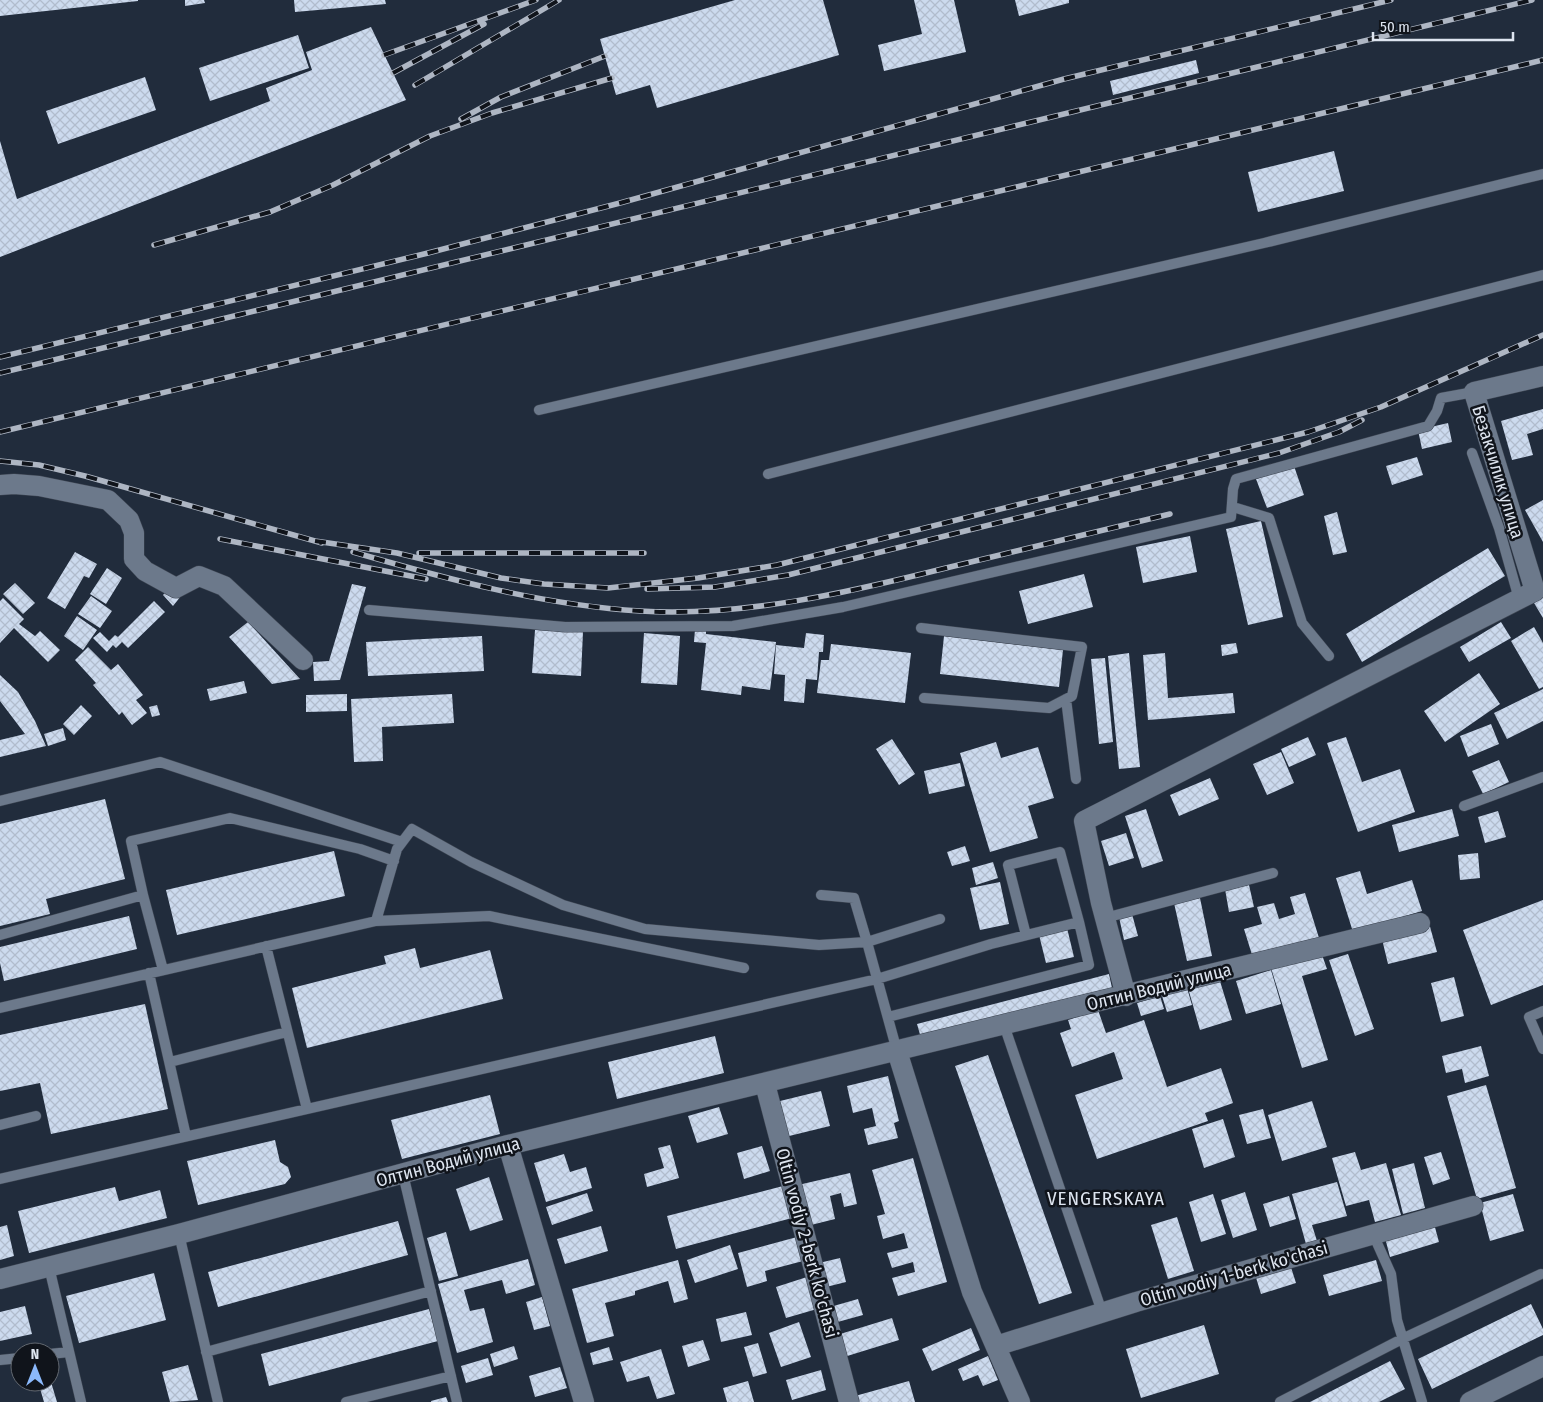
<svg xmlns="http://www.w3.org/2000/svg" width="1543" height="1402" font-family="'Fira Sans Condensed',sans-serif">
<defs>
<pattern id="building-cross-hatch" width="8" height="8" patternUnits="userSpaceOnUse" patternTransform="scale(1.25)"><rect width="8" height="8" fill="#ccdaee"/><path d="M0 0l8 8M0 8l8-8" fill="none" stroke="#b1bccd"/></pattern>
</defs>
<rect width="100%" height="100%" fill="#212c3c"/>
<path fill="url(#building-cross-hatch)" d="M 0,0 L 138,0 L 138,1 L 0,16 Z
M 185,0 L 204,0 L 205,3 L 185,6 Z
M 294,0 L 385,0 L 386,4 L 295,12 Z
M 735,0 L 823,0 L 839,55 L 657,108 L 650,85 L 616,95 L 600,39 Z
M 914,0 L 954,0 L 966,52 L 884,71 L 878,45 L 922,34 Z
M 1015,0 L 1069,0 L 1069,3 L 1019,16 Z
M 371,27 L 406,100 L 0,257 L 0,141 L 17,199 L 270,101 L 266,88 L 312,70 L 306,52 Z
M 298,35 L 309,68 L 210,101 L 199,68 Z
M 1196,60 L 1199,73 L 1113,95 L 1110,81 Z
M 145,77 L 156,110 L 58,144 L 46,111 Z
M 1334,151 L 1344,191 L 1258,212 L 1248,172 Z
M 1543,409 L 1543,429 L 1527,434 L 1533,455 L 1512,460 L 1501,421 Z
M 1448,423 L 1452,442 L 1422,449 L 1418,430 Z
M 1417,457 L 1423,475 L 1392,485 L 1386,466 Z
M 1294,466 L 1304,495 L 1267,508 L 1256,479 Z
M 1543,500 L 1543,542 L 1525,510 Z
M 1337,512 L 1347,552 L 1333,555 L 1324,516 Z
M 1261,521 L 1283,617 L 1248,625 L 1226,529 Z
M 1190,536 L 1197,572 L 1143,583 L 1136,547 Z
M 1488,548 L 1505,576 L 1362,662 L 1346,634 Z
M 75,552 L 97,564 L 89,578 L 84,576 L 65,609 L 47,598 Z
M 107,568 L 122,578 L 106,604 L 90,594 Z
M 1084,574 L 1093,607 L 1028,624 L 1019,591 Z
M 15,583 L 35,603 L 23,614 L 3,594 Z
M 352,584 L 366,587 L 340,680 L 314,681 L 313,662 L 329,661 Z
M 170,587 L 181,596 L 173,606 L 163,595 Z
M 91,596 L 112,611 L 100,628 L 78,614 Z
M 1543,597 L 1543,618 L 1534,603 Z
M 3,598 L 24,619 L 19,624 L 35,636 L 40,631 L 60,650 L 48,662 L 14,628 L 0,643 L 0,601 Z
M 154,601 L 165,612 L 128,648 L 122,642 L 116,648 L 113,645 L 107,652 L 93,638 L 100,632 L 109,641 L 115,635 L 118,637 Z
M 77,616 L 97,630 L 83,650 L 64,636 Z
M 248,622 L 300,679 L 272,684 L 229,637 Z
M 1501,622 L 1511,638 L 1469,662 L 1460,647 Z
M 1534,627 L 1543,643 L 1543,687 L 1539,689 L 1511,641 Z
M 695,629 L 706,630 L 706,634 L 776,642 L 770,690 L 742,686 L 741,695 L 701,690 L 706,643 L 694,642 Z
M 535,630 L 583,632 L 581,676 L 532,673 Z
M 644,633 L 680,636 L 677,685 L 641,683 Z
M 806,633 L 824,635 L 823,652 L 819,652 L 817,680 L 806,679 L 804,703 L 784,701 L 785,675 L 774,674 L 776,645 L 804,648 Z
M 482,636 L 484,671 L 368,676 L 366,642 Z
M 944,636 L 1063,650 L 1059,687 L 940,674 Z
M 1236,643 L 1238,653 L 1222,656 L 1221,645 Z
M 831,644 L 911,653 L 905,703 L 817,693 L 821,660 L 829,660 Z
M 88,647 L 111,670 L 118,664 L 143,695 L 136,700 L 147,713 L 132,725 L 122,712 L 119,715 L 93,685 L 96,683 L 75,660 Z
M 1129,653 L 1140,767 L 1119,769 L 1108,656 Z
M 1165,653 L 1168,698 L 1233,693 L 1235,713 L 1148,720 L 1143,655 Z
M 1105,658 L 1113,742 L 1099,744 L 1091,659 Z
M 1479,673 L 1500,704 L 1445,742 L 1424,711 Z
M 0,675 L 18,692 L 35,721 L 46,746 L 0,757 L 0,740 L 25,734 L 0,701 Z
M 244,681 L 247,693 L 210,701 L 207,689 Z
M 1543,689 L 1543,721 L 1507,739 L 1494,713 Z
M 347,694 L 347,711 L 306,712 L 306,695 Z
M 452,694 L 454,723 L 382,727 L 383,761 L 354,762 L 351,699 Z
M 81,705 L 92,716 L 74,735 L 63,724 Z
M 157,705 L 160,715 L 152,717 L 149,707 Z
M 1491,724 L 1499,744 L 1468,757 L 1460,736 Z
M 63,728 L 66,740 L 48,746 L 44,734 Z
M 1308,737 L 1316,755 L 1289,767 L 1281,749 Z
M 1346,737 L 1362,782 L 1400,769 L 1415,812 L 1358,832 L 1327,743 Z
M 892,739 L 915,774 L 899,785 L 876,749 Z
M 996,742 L 1001,758 L 1038,747 L 1054,798 L 1028,806 L 1038,838 L 990,852 L 960,753 Z
M 1281,752 L 1294,783 L 1267,795 L 1253,764 Z
M 1499,760 L 1509,782 L 1483,794 L 1472,771 Z
M 960,763 L 965,786 L 929,794 L 924,771 Z
M 1210,778 L 1219,799 L 1179,816 L 1170,795 Z
M 105,799 L 125,879 L 46,899 L 50,914 L 0,926 L 0,824 Z
M 1146,809 L 1163,861 L 1142,868 L 1125,816 Z
M 1452,809 L 1459,836 L 1399,852 L 1392,825 Z
M 1498,811 L 1506,837 L 1485,843 L 1478,817 Z
M 1126,833 L 1134,858 L 1109,866 L 1101,841 Z
M 965,846 L 970,861 L 952,866 L 947,852 Z
M 334,851 L 345,896 L 177,935 L 166,890 Z
M 1478,853 L 1480,878 L 1460,880 L 1458,855 Z
M 993,862 L 998,878 L 976,885 L 972,868 Z
M 1360,871 L 1367,894 L 1412,880 L 1422,911 L 1353,932 L 1336,878 Z
M 1000,882 L 1009,924 L 980,930 L 970,888 Z
M 1249,885 L 1254,907 L 1229,912 L 1225,889 Z
M 1305,893 L 1319,938 L 1253,958 L 1244,929 L 1262,924 L 1257,907 L 1274,903 L 1279,919 L 1295,914 L 1290,897 Z
M 1200,898 L 1212,956 L 1187,961 L 1174,903 Z
M 1543,900 L 1543,985 L 1491,1005 L 1463,930 Z
M 1132,914 L 1138,936 L 1124,940 L 1119,917 Z
M 129,916 L 137,949 L 4,981 L 0,963 L 0,947 Z
M 1429,923 L 1437,952 L 1388,964 L 1381,935 Z
M 1067,928 L 1074,957 L 1046,963 L 1039,935 Z
M 415,948 L 420,968 L 490,950 L 503,999 L 307,1048 L 292,988 L 386,964 L 384,956 Z
M 1321,952 L 1327,969 L 1302,976 L 1328,1060 L 1302,1068 L 1271,968 Z
M 1348,954 L 1374,1029 L 1355,1036 L 1329,960 Z
M 1271,970 L 1281,1004 L 1246,1014 L 1236,981 Z
M 1109,974 L 1112,988 L 921,1038 L 917,1024 Z
M 1454,977 L 1464,1016 L 1441,1022 L 1431,983 Z
M 1219,978 L 1232,1020 L 1200,1030 L 1188,988 Z
M 1187,988 L 1192,1005 L 1167,1012 L 1162,996 Z
M 1160,996 L 1164,1009 L 1141,1016 L 1137,1003 Z
M 145,1004 L 168,1109 L 51,1134 L 40,1083 L 0,1091 L 0,1035 Z
M 1098,1010 L 1106,1033 L 1144,1020 L 1167,1087 L 1221,1068 L 1233,1103 L 1205,1113 L 1208,1121 L 1097,1159 L 1075,1095 L 1123,1079 L 1114,1052 L 1072,1067 L 1060,1033 L 1071,1029 L 1068,1020 Z
M 715,1036 L 724,1073 L 617,1099 L 608,1062 Z
M 1481,1046 L 1489,1076 L 1465,1083 L 1462,1069 L 1446,1073 L 1442,1056 Z
M 988,1055 L 1072,1293 L 1039,1304 L 955,1066 Z
M 888,1076 L 899,1121 L 894,1123 L 898,1138 L 868,1145 L 864,1129 L 876,1126 L 872,1108 L 853,1113 L 847,1086 Z
M 1486,1085 L 1516,1188 L 1477,1199 L 1447,1096 Z
M 821,1091 L 830,1126 L 785,1137 L 776,1102 Z
M 490,1095 L 500,1134 L 402,1159 L 391,1120 Z
M 1312,1101 L 1327,1147 L 1282,1161 L 1268,1115 Z
M 719,1107 L 728,1134 L 697,1143 L 688,1116 Z
M 1263,1109 L 1271,1138 L 1247,1144 L 1239,1115 Z
M 1223,1119 L 1235,1157 L 1204,1168 L 1192,1129 Z
M 275,1140 L 280,1162 L 288,1167 L 291,1177 L 285,1184 L 198,1205 L 187,1161 Z
M 670,1145 L 679,1178 L 647,1187 L 644,1174 L 664,1168 L 658,1148 Z
M 762,1146 L 770,1171 L 744,1179 L 737,1153 Z
M 1355,1152 L 1361,1170 L 1386,1163 L 1401,1215 L 1375,1222 L 1369,1200 L 1346,1206 L 1332,1158 Z
M 1441,1152 L 1450,1179 L 1433,1185 L 1424,1157 Z
M 564,1154 L 570,1172 L 586,1167 L 592,1188 L 546,1202 L 534,1163 Z
M 913,1158 L 947,1282 L 898,1296 L 892,1278 L 915,1272 L 913,1262 L 892,1268 L 887,1253 L 908,1248 L 904,1233 L 883,1239 L 877,1216 L 885,1214 L 872,1170 Z
M 1414,1163 L 1425,1208 L 1403,1214 L 1392,1169 Z
M 850,1173 L 857,1204 L 844,1207 L 841,1193 L 830,1196 L 835,1219 L 807,1226 L 798,1185 Z
M 489,1177 L 503,1220 L 470,1231 L 456,1189 Z
M 1337,1182 L 1347,1216 L 1312,1225 L 1317,1241 L 1306,1244 L 1292,1194 Z
M 783,1186 L 792,1218 L 676,1249 L 667,1216 Z
M 115,1187 L 119,1201 L 160,1190 L 167,1218 L 29,1253 L 18,1211 Z
M 1245,1192 L 1257,1230 L 1233,1238 L 1221,1200 Z
M 587,1193 L 593,1211 L 552,1225 L 546,1207 Z
M 1213,1194 L 1226,1234 L 1201,1242 L 1189,1202 Z
M 1513,1194 L 1524,1231 L 1490,1241 L 1480,1203 Z
M 1289,1196 L 1296,1219 L 1270,1227 L 1263,1204 Z
M 1177,1217 L 1194,1271 L 1168,1279 L 1151,1225 Z
M 1433,1220 L 1439,1242 L 1390,1257 L 1384,1234 Z
M 398,1221 L 408,1255 L 218,1307 L 208,1272 Z
M 7,1225 L 14,1256 L 0,1260 L 0,1227 Z
M 601,1226 L 608,1251 L 565,1264 L 557,1239 Z
M 446,1232 L 458,1276 L 439,1281 L 427,1238 Z
M 797,1237 L 803,1261 L 765,1271 L 767,1281 L 747,1287 L 738,1253 Z
M 730,1245 L 738,1269 L 695,1283 L 687,1260 Z
M 840,1258 L 846,1282 L 826,1287 L 819,1263 Z
M 528,1259 L 535,1285 L 506,1294 L 502,1280 L 464,1290 L 470,1311 L 484,1308 L 493,1342 L 457,1353 L 438,1284 Z
M 678,1260 L 688,1299 L 674,1303 L 668,1281 L 635,1291 L 635,1295 L 605,1303 L 614,1336 L 587,1343 L 572,1289 Z
M 1376,1260 L 1382,1281 L 1329,1296 L 1323,1275 Z
M 1289,1261 L 1296,1283 L 1261,1294 L 1254,1271 Z
M 154,1273 L 166,1320 L 79,1343 L 66,1296 Z
M 807,1277 L 817,1309 L 786,1318 L 776,1287 Z
M 542,1297 L 550,1326 L 534,1330 L 526,1302 Z
M 858,1299 L 863,1315 L 834,1323 L 830,1307 Z
M 1531,1304 L 1543,1329 L 1543,1335 L 1432,1389 L 1418,1359 Z
M 25,1306 L 32,1334 L 0,1341 L 0,1312 Z
M 429,1309 L 438,1341 L 269,1386 L 261,1354 Z
M 746,1312 L 752,1335 L 721,1342 L 716,1319 Z
M 892,1318 L 899,1340 L 844,1357 L 837,1335 Z
M 799,1322 L 811,1357 L 781,1367 L 769,1333 Z
M 1204,1325 L 1219,1374 L 1141,1398 L 1126,1349 Z
M 971,1328 L 980,1350 L 932,1371 L 922,1349 Z
M 703,1340 L 710,1360 L 688,1367 L 682,1346 Z
M 758,1343 L 767,1373 L 753,1377 L 744,1347 Z
M 514,1346 L 518,1359 L 494,1367 L 490,1354 Z
M 609,1347 L 613,1360 L 593,1365 L 590,1353 Z
M 661,1349 L 675,1394 L 657,1399 L 649,1376 L 627,1382 L 620,1362 Z
M 988,1356 L 998,1380 L 983,1386 L 978,1375 L 963,1381 L 958,1369 Z
M 488,1358 L 493,1375 L 466,1383 L 461,1366 Z
M 1390,1361 L 1405,1389 L 1379,1402 L 1310,1402 Z
M 188,1365 L 198,1400 L 170,1402 L 162,1372 Z
M 560,1367 L 567,1388 L 535,1397 L 529,1376 Z
M 821,1370 L 826,1390 L 792,1400 L 786,1380 Z
M 748,1381 L 754,1402 L 727,1402 L 723,1388 Z
M 909,1381 L 915,1402 L 857,1402 L 855,1396 Z
M 51,1382 L 57,1402 L 44,1402 L 39,1385 Z
M 446,1397 L 448,1402 L 431,1402 L 431,1401 Z"/>
<g fill="none" stroke-linecap="round" stroke-linejoin="round">
<g stroke="#3e4653" stroke-width="11">
<path id="service" d="M 539,410 L 1264,243 L 1543,174
M 1472,453 L 1499,528 L 1519,599
M 768,474 L 1543,275
M 1233,507 L 1269,518 L 1302,623 L 1329,656
M 369,610 L 565,627 L 733,626 L 843,607 L 1231,517 L 1233,489 L 1236,479 L 1428,426 L 1437,411 L 1441,398 L 1474,392
M 921,628 L 1082,647 L 1072,696 L 1049,708 L 924,698
M 1066,699 L 1076,779
M 0,801 L 160,762 L 402,842
M 1464,806 L 1543,777
M 143,895 L 131,841 L 230,818 L 360,849 L 394,861
M 821,895 L 854,898 L 867,942 L 940,919
M 1105,918 L 1273,873
M 376,921 L 489,916 L 744,968
M 0,935 L 143,895 L 163,970
M 1026,935 L 1008,865 L 1060,852 L 1079,922
M 266,946 L 307,1109
M 149,973 L 186,1136
M 0,1008 L 376,921 L 397,849 L 412,829 L 471,862 L 563,905 L 645,929 L 819,945 L 867,942 L 897,1051
M 1543,1011 L 1529,1017 L 1543,1049
M 1004,1025 L 1102,1312
M 170,1062 L 287,1032
M 0,1125 L 36,1116
M 403,1174 L 457,1402
M 0,1179 L 877,979 L 991,944 L 1079,922 L 1089,965 L 888,1017
M 179,1234 L 218,1402
M 1373,1234 L 1391,1274 L 1397,1320 L 1422,1402
M 49,1267 L 81,1402
M 206,1352 L 431,1291
M 50,1354 L 69,1352
M 0,1360 L 20,1358
M 346,1402 L 451,1376
M 1280,1402 L 1404,1338 L 1541,1274"/>
</g>
<g stroke="#3e4653" stroke-width="21">
<path id="minor" d="M 0,485 L 14,484 L 39,486 L 108,500 L 129,520 L 134,533 L 134,559 L 145,571 L 176,588 L 199,576 L 224,586 L 303,660
M 1126,996 L 1101,903 L 1084,821 L 1535,591 L 1474,392 L 1543,376
M 897,1051 L 972,1292 L 1020,1402
M 765,1084 L 849,1402
M 508,1145 L 584,1402
M 0,1279 L 179,1234 L 508,1145 L 1420,923
M 996,1346 L 1136,1302 L 1473,1206
M 1470,1402 L 1543,1366"/>
</g>
<use href="#service" stroke="#6c798b" stroke-width="10"/>
<use href="#minor" stroke="#6c798b" stroke-width="20"/>
<g stroke="#aeb6c3" stroke-width="5.5">
<path id="rail" d="M 384,55 L 536,0
M 393,73 L 484,24
M 415,85 L 559,0
M 461,119 L 501,97 L 605,56
M 154,245 L 270,212 L 333,185 L 430,136 L 492,113 L 612,78
M 0,357 L 428,253 L 620,203 L 1064,79 L 1391,0
M 0,373 L 1532,0
M 0,432 L 1543,60
M 0,461 L 39,465 L 85,476 L 322,543
M 220,539 L 426,579
M 315,541 L 397,553 L 501,578 L 544,584 L 608,588 L 698,578 L 777,565 L 1308,432 L 1381,407 L 1543,335
M 353,552 C 447,579 542,605 640,611 C 744,617 846,593 946,568 C 1021,550 1096,532 1170,514
M 419,553 L 644,553
M 647,589 L 715,587 L 788,575 L 1279,453 L 1339,432 L 1362,420"/>
</g>
<use href="#rail" stroke="#10141b" stroke-width="4" stroke-dasharray="11" stroke-linecap="butt"/>
</g>
<g text-anchor="middle" dominant-baseline="central" stroke-width="5" stroke-linejoin="round" paint-order="stroke">
<g font-size="18" fill="#dee5f0" stroke="#10141b">
<text transform="translate(1498 472) rotate(73)">Безакчилик улица</text>
<text transform="translate(1159 987) rotate(-14)">Олтин Водий улица</text>
<text transform="translate(448 1162) rotate(-15)">Олтин Водий улица</text>
<text transform="translate(807 1243) rotate(75)">Oltin vodiy 2-berk ko'chasi</text>
<text transform="translate(1234 1274) rotate(-16)">Oltin vodiy 1-berk ko'chasi</text>
</g>
<g font-size="19" letter-spacing="1" fill="#dee5f0" stroke="#10141b">
<text x="1106" y="1198">VENGERSKAYA</text>
</g>
</g>
<g transform="translate(35 1367)"><circle r="24" fill="#10141b" stroke="#626870"/>
<path d="M0-4L9 19L0 12L-9 19Z" fill="#8bb9fc"/>
<text y="-8" font-size="14" font-weight="bold" text-anchor="middle" fill="#dee5f0">N</text>
</g>
<path d="M1373 32v8h140v-8" fill="none" stroke="#dee5f0" stroke-width="2.5"/>
<text x="1380" y="32" font-size="15" fill="#dee5f0" stroke="#10141b" stroke-width="4" paint-order="stroke">50 m</text>
</svg>
